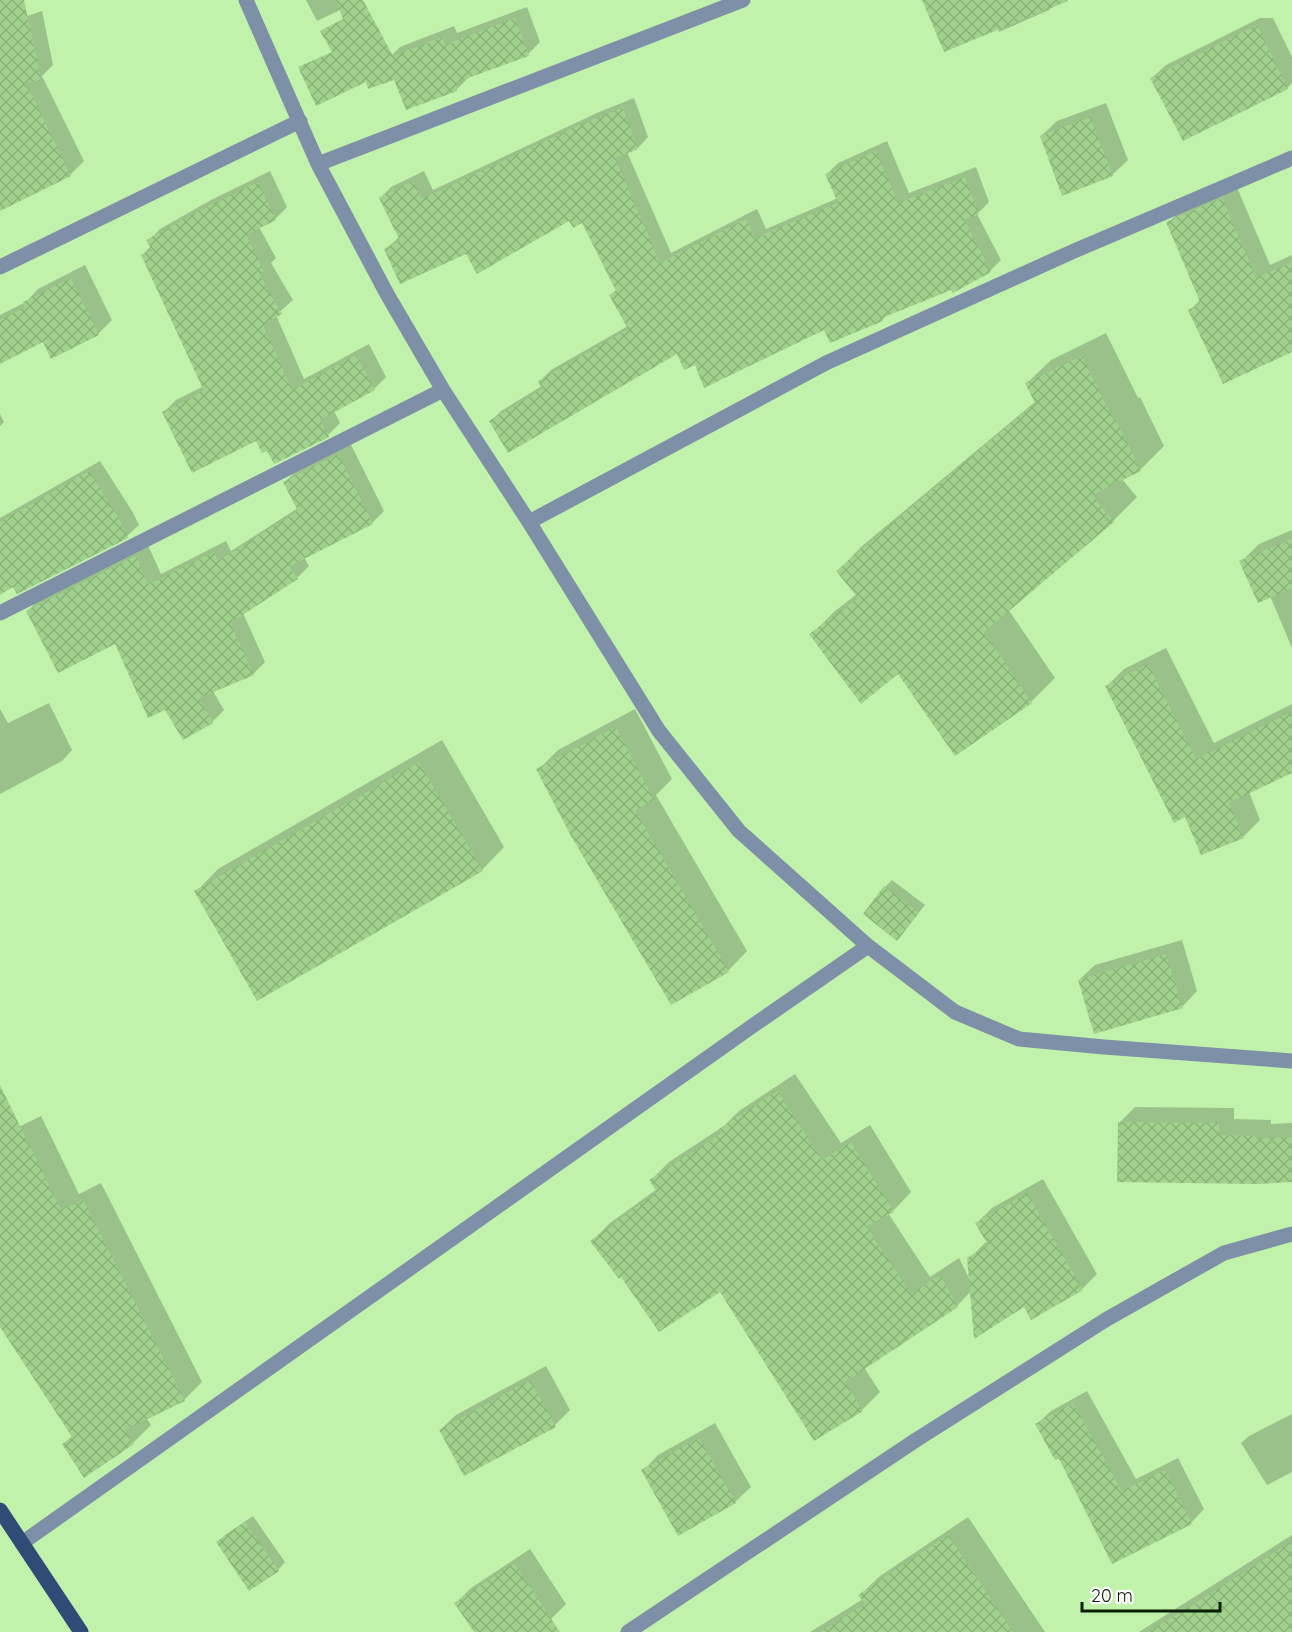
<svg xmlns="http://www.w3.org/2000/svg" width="1292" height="1632" font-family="Quicksand,sans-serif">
<defs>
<pattern id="building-cross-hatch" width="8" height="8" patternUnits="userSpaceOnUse" patternTransform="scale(1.5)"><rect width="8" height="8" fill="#a1d28d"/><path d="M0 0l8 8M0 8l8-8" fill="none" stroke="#89b478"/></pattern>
</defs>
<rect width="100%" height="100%" fill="#c0f2ac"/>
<path fill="#0003" d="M 306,0 L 361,0 L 317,21 Z
M 928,0 L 1060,0 L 1049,10 L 999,32 L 998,28 Z
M 527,7 L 540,42 L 528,54 L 469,77 L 456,90 L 388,59 L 400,47 L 454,26 L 457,33 Z
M 42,11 L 53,65 L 42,76 L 84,161 L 70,175 L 0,168 L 0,25 Z
M 1260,18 L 1273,18 L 1292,57 L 1292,83 L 1287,88 L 1152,78 L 1166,65 Z
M 634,98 L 648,137 L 638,148 L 627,152 L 671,253 L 757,209 L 766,229 L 838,198 L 827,174 L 838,163 L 887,141 L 909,193 L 976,167 L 989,202 L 977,214 L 1001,260 L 990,271 L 889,313 L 882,320 L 825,328 L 696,363 L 678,352 L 490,422 L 501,411 L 542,386 L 540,381 L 551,370 L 628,326 L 611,295 L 617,289 L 582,221 L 569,219 L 466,252 L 386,249 L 399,237 L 380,198 L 391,187 L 424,171 L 433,190 L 599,112 Z
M 1106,103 L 1128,160 L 1112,175 L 1041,136 L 1057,121 Z
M 270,171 L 287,207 L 275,219 L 259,227 L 276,258 L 271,263 L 293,300 L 276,315 L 304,379 L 369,344 L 386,377 L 374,389 L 334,411 L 340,423 L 328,435 L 268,449 L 257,439 L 164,412 L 176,400 L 204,386 L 142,255 L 151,246 L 148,241 L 160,229 L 211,200 Z
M 1236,185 L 1270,265 L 1292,255 L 1292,350 L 1190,310 L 1201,299 L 1168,223 L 1182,209 Z
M 85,265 L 112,320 L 98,334 L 43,340 L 0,362 L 0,315 L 26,302 L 38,289 Z
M 1106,333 L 1138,398 L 1140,397 L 1164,446 L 1140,470 L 1122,479 L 1137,497 L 1113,521 L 1008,609 L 1055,678 L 1031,702 L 898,672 L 811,635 L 835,611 L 857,594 L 838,571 L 861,547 L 1036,401 L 1027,383 L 1051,360 Z
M 0,414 L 4,422 L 0,426 Z
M 350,443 L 384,511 L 372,523 L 304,557 L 309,566 L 297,578 L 243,613 L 265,662 L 253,674 L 213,691 L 224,710 L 212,722 L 183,738 L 166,708 L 116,642 L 28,611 L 39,599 L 148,545 L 161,574 L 226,541 L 231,551 L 298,508 L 285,482 L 297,470 Z
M 100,461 L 132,511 L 139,525 L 127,536 L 14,585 L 0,593 L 0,518 Z
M 1292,530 L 1292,648 L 1270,596 L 1241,562 L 1259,544 Z
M 1166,648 L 1214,743 L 1292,704 L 1292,771 L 1249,792 L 1260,820 L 1243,837 L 1186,815 L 1107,686 L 1124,669 Z
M 49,703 L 72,750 L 62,761 L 0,794 L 0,709 L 8,723 Z
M 635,709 L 672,779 L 656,795 L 747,951 L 728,971 L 538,770 L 558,750 Z
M 442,740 L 504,847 L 482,870 L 196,892 L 218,869 Z
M 892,880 L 925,905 L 897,939 L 885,887 Z
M 1182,940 L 1197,991 L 1182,1007 L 1079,980 L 1095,965 Z
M 795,1074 L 841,1143 L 870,1125 L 911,1192 L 894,1210 L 888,1213 L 930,1277 L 959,1258 L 970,1280 L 969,1259 L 987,1241 L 977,1223 L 992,1208 L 1043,1179 L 1097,1274 L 1082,1289 L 1024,1305 L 971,1291 L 957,1306 L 864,1367 L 880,1392 L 862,1410 L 721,1290 L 622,1275 L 592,1241 L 610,1223 L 657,1189 L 651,1180 L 669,1162 L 724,1126 L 739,1111 Z
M 1135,1107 L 1234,1108 L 1234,1119 L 1271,1120 L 1271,1124 L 1292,1123 L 1292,1181 L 1120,1122 Z
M 41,1116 L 79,1194 L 101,1183 L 202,1382 L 184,1400 L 146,1418 L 151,1425 L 133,1443 L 64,1444 L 73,1435 L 0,1325 L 0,1136 Z
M 546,1366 L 570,1410 L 555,1425 L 440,1430 L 456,1415 Z
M 1087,1391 L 1136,1479 L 1178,1458 L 1204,1509 L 1191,1523 L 1112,1562 L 1059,1457 L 1037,1424 L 1051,1411 Z
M 1292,1414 L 1292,1472 L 1267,1485 L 1241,1443 L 1249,1436 Z
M 715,1423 L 751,1487 L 735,1502 L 679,1534 L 643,1471 L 658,1455 Z
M 253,1516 L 285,1562 L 278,1570 L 218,1542 L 225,1535 Z
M 968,1517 L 1045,1632 L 810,1632 L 863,1599 L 860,1595 L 880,1576 Z
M 1292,1535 L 1292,1612 L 1260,1632 L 1139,1632 Z
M 530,1549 L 566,1604 L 551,1619 L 533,1632 L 476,1632 L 456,1603 L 471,1588 Z"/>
<path fill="url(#building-cross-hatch)" d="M 0,0 L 24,0 L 41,80 L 26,83 L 71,176 L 0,211 Z
M 336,0 L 363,0 L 393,56 L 442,37 L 445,45 L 515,18 L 529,56 L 457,82 L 457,91 L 406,110 L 394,80 L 368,89 L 366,82 L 316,106 L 298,67 L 332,52 L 320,31 L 343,19 Z
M 922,0 L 1067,0 L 1068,1 L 944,52 Z
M 1257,25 L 1288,89 L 1183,141 L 1150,78 Z
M 623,108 L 638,149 L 615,158 L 660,263 L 746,219 L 755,238 L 838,203 L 825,174 L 876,151 L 898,203 L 965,177 L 979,214 L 964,220 L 991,272 L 953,293 L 951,290 L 882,318 L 883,321 L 830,343 L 824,330 L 704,388 L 695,365 L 684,370 L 677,354 L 508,453 L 489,421 L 542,389 L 538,381 L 628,329 L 609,295 L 616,291 L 582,223 L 573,228 L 569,221 L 477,274 L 466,254 L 400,284 L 384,249 L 400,241 L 379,198 L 413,181 L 422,199 L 586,122 Z
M 1090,117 L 1113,176 L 1062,196 L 1040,136 Z
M 258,182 L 276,220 L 246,235 L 264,271 L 259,274 L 282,314 L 263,325 L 292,390 L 356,355 L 375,390 L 320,420 L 329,437 L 274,464 L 267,451 L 262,453 L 256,441 L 192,473 L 162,412 L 204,391 L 141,255 L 152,250 L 146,240 L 197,212 Z
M 1222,198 L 1256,278 L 1292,262 L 1292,352 L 1223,384 L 1188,310 L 1201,304 L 1166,222 Z
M 71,278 L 99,335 L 51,359 L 43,342 L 0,364 L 0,320 L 25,307 L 23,302 Z
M 1082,356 L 1114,421 L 1116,420 L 1141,471 L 1092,495 L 1114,522 L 984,632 L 1032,703 L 955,756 L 898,674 L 861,704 L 809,634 L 858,598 L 836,571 L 1035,403 L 1025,383 Z
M 338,454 L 373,524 L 290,566 L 298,579 L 230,623 L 254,675 L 199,698 L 213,723 L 183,740 L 165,710 L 148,718 L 115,644 L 58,673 L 26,611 L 136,556 L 148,585 L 214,552 L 218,561 L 298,511 L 283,482 Z
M 89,471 L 121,522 L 128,538 L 17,594 L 13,587 L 0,595 L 0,522 Z
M 1292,539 L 1292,588 L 1258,603 L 1239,561 Z
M 1148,664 L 1196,759 L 1292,712 L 1292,773 L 1229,803 L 1244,838 L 1201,855 L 1185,817 L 1174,823 L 1105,686 Z
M 616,727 L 654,800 L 635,810 L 729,972 L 671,1005 L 571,836 L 536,769 Z
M 419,762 L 483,871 L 257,1001 L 194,891 Z
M 884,886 L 919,913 L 897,941 L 863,914 Z
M 1166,954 L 1183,1008 L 1094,1034 L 1078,980 Z
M 0,1085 L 61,1210 L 83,1200 L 185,1401 L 125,1430 L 134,1444 L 84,1478 L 62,1444 L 72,1437 L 0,1327 Z
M 777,1091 L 822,1160 L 851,1142 L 894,1212 L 866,1226 L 911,1294 L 940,1275 L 958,1307 L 845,1382 L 863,1411 L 814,1441 L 720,1292 L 659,1332 L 621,1277 L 619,1279 L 590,1241 L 657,1192 L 649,1180 L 722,1133 L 719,1129 Z
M 1118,1122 L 1219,1123 L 1219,1135 L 1256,1136 L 1256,1139 L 1292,1137 L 1292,1182 L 1257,1184 L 1117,1182 Z
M 1027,1193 L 1083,1290 L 1031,1320 L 1024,1307 L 974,1339 L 967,1258 L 988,1245 L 975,1223 Z
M 530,1380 L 556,1427 L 464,1476 L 439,1430 Z
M 1073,1403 L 1122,1491 L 1165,1470 L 1192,1524 L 1112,1564 L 1059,1459 L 1055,1460 L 1035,1424 Z
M 699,1438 L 736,1503 L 678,1536 L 641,1470 Z
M 245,1522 L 279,1571 L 249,1591 L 216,1542 Z
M 948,1535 L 1013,1632 L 820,1632 L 865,1604 L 858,1595 Z
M 1292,1541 L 1292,1632 L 1148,1632 L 1223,1586 Z
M 514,1563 L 560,1632 L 474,1632 L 454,1603 Z"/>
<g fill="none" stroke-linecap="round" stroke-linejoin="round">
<path stroke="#7e90a8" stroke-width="15" d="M 246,0 L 318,164 L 387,294 L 443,390 L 529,522 L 659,731 L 739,831 L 868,946 L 955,1012 L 1019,1039 L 1104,1047 L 1292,1061
M 318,164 L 743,0
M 0,267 L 300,121
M 529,522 L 826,363 L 1074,251 L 1292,158
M 0,613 L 443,390
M 22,1543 L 751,1027 L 868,946
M 628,1632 L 916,1440 L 1107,1319 L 1224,1253 L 1292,1234"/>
<path stroke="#2e4c76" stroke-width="15" d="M 0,1510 L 81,1632"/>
</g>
<path d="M1082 1602v9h138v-9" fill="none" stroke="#0d1f05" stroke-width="3"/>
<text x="1091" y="1602" font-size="18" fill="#0d1f05" stroke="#ffffff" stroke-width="4.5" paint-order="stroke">20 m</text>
</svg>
